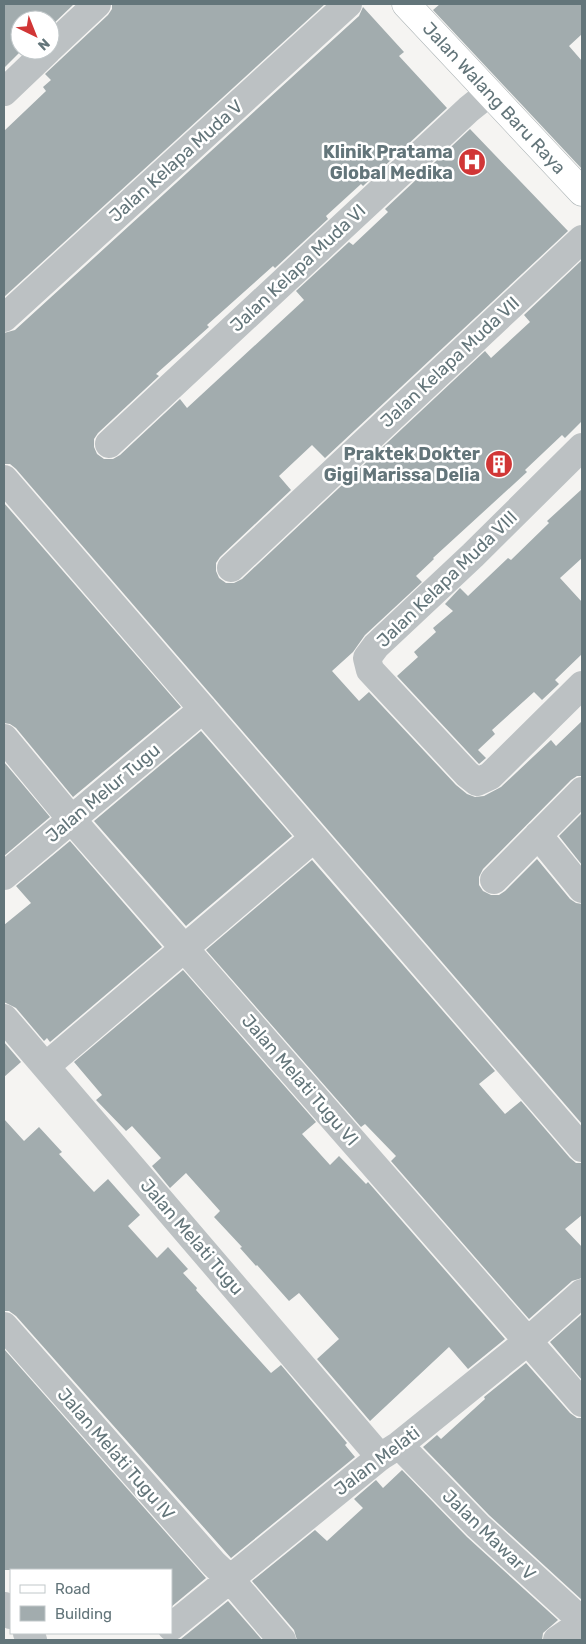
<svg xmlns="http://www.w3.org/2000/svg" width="586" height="1644" font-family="Rubik,sans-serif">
<rect width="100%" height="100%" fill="#f5f4f2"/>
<path fill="#a2acae" d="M 4,4 L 74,4 L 50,27 L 50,20 L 20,20 L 20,50 L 22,50 L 4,68 Z
M 112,4 L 325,4 L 4,297 L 4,131 L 46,91 L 43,87 L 51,80 L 45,74 L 108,15 L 112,9 Z
M 440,4 L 582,4 L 582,34 L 569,46 L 582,61 L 582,169 L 433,10 Z
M 363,7 L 404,52 L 399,56 L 447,108 L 363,186 L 361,184 L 326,216 L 328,219 L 275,268 L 273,266 L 207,325 L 209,327 L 156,374 L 159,376 L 98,433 L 94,439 L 94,447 L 97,454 L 104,459 L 113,459 L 120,455 L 180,399 L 187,408 L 304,300 L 296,291 L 349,242 L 353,245 L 388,212 L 385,209 L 470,129 L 568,231 L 325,458 L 312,445 L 279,476 L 291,490 L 220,557 L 216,563 L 216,571 L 219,578 L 226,583 L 234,583 L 242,579 L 485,351 L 491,358 L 530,322 L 524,315 L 582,260 L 582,421 L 565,438 L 562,435 L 525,470 L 527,472 L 433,558 L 434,559 L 416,576 L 422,582 L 365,635 L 353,652 L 332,671 L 359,701 L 369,692 L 456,785 L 467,794 L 475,797 L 484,796 L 501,787 L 551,740 L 556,746 L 582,721 L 582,776 L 577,776 L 571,780 L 483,869 L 479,877 L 479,885 L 483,891 L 491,895 L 499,895 L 505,891 L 537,859 L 570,899 L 576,903 L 582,904 L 582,1124 L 16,469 L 10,464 L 4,464 L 4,333 L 15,330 L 359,16 Z
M 582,489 L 582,558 L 560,578 L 582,602 L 582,654 L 555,680 L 559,684 L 542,700 L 534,692 L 492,730 L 495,734 L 478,750 L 486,758 L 479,764 L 397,676 L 418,657 L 414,652 L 436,632 L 433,628 L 453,611 L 445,604 L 460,588 L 468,596 L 508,558 L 511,560 L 549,523 L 547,521 Z
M 4,503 L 181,707 L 73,797 L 16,728 L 10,724 L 4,723 Z
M 201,731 L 292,836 L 186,926 L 94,821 Z
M 4,762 L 50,817 L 4,856 Z
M 582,813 L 582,865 L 559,836 Z
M 70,841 L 162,947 L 50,1042 L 47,1038 L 44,1041 L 16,1008 L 4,1002 L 4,925 L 31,903 L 16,886 Z
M 312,860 L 495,1071 L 479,1084 L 505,1114 L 521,1101 L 570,1158 L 576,1163 L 582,1163 L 582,1215 L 565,1229 L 582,1247 L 582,1278 L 572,1281 L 529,1319 L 391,1161 L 396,1156 L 365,1124 L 361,1127 L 206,950 Z
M 183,970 L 316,1122 L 302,1134 L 330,1165 L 339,1156 L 366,1184 L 368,1182 L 505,1339 L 468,1369 L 449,1347 L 370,1421 L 317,1359 L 339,1339 L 299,1293 L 289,1301 L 257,1265 L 256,1266 L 240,1248 L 242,1247 L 214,1217 L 220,1211 L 186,1173 L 170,1188 L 152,1166 L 161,1158 L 132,1126 L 126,1131 L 96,1100 L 102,1095 L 74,1062 Z
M 4,1042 L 21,1062 L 4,1077 Z
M 4,1119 L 24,1141 L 39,1127 L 62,1152 L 59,1154 L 94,1192 L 108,1179 L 140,1215 L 128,1226 L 157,1258 L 168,1247 L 188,1269 L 183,1273 L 197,1288 L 196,1290 L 271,1373 L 281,1365 L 347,1443 L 345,1445 L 355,1457 L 231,1558 L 16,1316 L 9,1311 L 4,1311 Z
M 582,1314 L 582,1380 L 550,1342 Z
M 4,1349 L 206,1578 L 171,1607 L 171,1570 L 4,1570 Z
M 526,1363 L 570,1413 L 577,1418 L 582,1418 L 582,1600 L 489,1515 L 423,1447 L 437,1435 L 441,1439 L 485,1399 L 484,1397 Z
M 402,1470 L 467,1537 L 558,1620 L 543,1633 L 542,1640 L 297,1640 L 294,1630 L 252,1581 L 315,1530 L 327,1541 L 363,1508 L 354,1499 L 376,1480 L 383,1488 Z
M 228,1601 L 262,1640 L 178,1640 L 181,1639 Z"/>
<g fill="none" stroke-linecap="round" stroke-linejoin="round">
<g stroke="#acb4b6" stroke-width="29">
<path id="secondary" d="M 406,4 L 582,192"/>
</g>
<path stroke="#bcc1c3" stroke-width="28" d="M 50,48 L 97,4
M 4,92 L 48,50
M 4,318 L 348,4
M 109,444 L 469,109 L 489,93
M 582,447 L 473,555 L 376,646 L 367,658 L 370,670 L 467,774 L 477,782 L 490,776 L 582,685
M 4,479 L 582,1148
M 231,568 L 582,239
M 4,738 L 72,820 L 582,1403
M 538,835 L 582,889
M 4,876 L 203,709
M 494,880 L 582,791
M 4,1018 L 380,1457
M 46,1066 L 314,838
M 4,1326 L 214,1564 L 230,1579 L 282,1640
M 399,1445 L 478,1526 L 582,1621
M 4,1606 L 11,1615
M 171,1627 L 380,1457 L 399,1445 L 528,1341 L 582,1293
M 27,1633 L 33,1640
M 557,1640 L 582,1623"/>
<use href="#secondary" stroke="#fff" stroke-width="28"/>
</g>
<defs>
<g id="hospital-disc" transform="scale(1.4375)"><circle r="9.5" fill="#d13636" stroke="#fff"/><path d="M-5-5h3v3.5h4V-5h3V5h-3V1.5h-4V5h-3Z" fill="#fff"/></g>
<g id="building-disc" transform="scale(1.4375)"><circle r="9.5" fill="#d13636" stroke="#fff"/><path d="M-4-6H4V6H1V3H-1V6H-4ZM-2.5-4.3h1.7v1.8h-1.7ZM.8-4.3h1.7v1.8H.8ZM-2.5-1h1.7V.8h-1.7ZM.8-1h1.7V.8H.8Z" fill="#fff"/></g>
</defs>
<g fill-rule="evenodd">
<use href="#hospital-disc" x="472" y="162"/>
<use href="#building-disc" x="499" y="464"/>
</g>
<g text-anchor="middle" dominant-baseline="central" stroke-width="5" stroke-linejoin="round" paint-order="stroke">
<g font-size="18" fill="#63757a" stroke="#fff">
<text transform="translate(494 98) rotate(47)">Jalan Walang Baru Raya</text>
<text transform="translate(176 161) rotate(-42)">Jalan Kelapa Muda V</text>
<text transform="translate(298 268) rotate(-43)">Jalan Kelapa Muda VI</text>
<text transform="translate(450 362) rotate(-43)">Jalan Kelapa Muda VII</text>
<text transform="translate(447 579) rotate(-44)">Jalan Kelapa Muda VIII</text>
<text transform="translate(103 793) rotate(-40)">Jalan Melur Tugu</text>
<text transform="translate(300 1080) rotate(49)">Jalan Melati Tugu VI</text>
<text transform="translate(192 1237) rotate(49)">Jalan Melati Tugu</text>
<text transform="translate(116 1454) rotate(49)">Jalan Melati Tugu IV</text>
<text transform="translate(377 1461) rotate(-37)">Jalan Melati</text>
<text transform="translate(489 1535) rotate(44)">Jalan Mawar V</text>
</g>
<g font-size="18" font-weight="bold" fill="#63757a" stroke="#fff" text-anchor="end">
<text x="453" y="152">Klinik Pratama<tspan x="453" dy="21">Global Medika</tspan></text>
<text x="480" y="454">Praktek Dokter<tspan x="480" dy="21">Gigi Marissa Delia</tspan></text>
</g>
</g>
<rect width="586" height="1644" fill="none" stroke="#63757a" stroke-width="10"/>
<rect x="10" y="1569" width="162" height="65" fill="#ffffff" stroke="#c1c8ca"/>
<rect x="20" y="1585" width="25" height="8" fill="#ffffff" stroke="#c1c8ca"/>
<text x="55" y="1594" font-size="15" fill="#63757a">Road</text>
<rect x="20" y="1606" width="25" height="15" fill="#a2acae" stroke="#c1c8ca"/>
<text x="55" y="1619" font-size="15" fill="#63757a">Building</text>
<g transform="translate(35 35) rotate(137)"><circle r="24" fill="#ffffff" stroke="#c1c8ca"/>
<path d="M0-4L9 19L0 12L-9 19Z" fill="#d13636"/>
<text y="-8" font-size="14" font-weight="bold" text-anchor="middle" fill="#63757a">N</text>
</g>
</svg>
